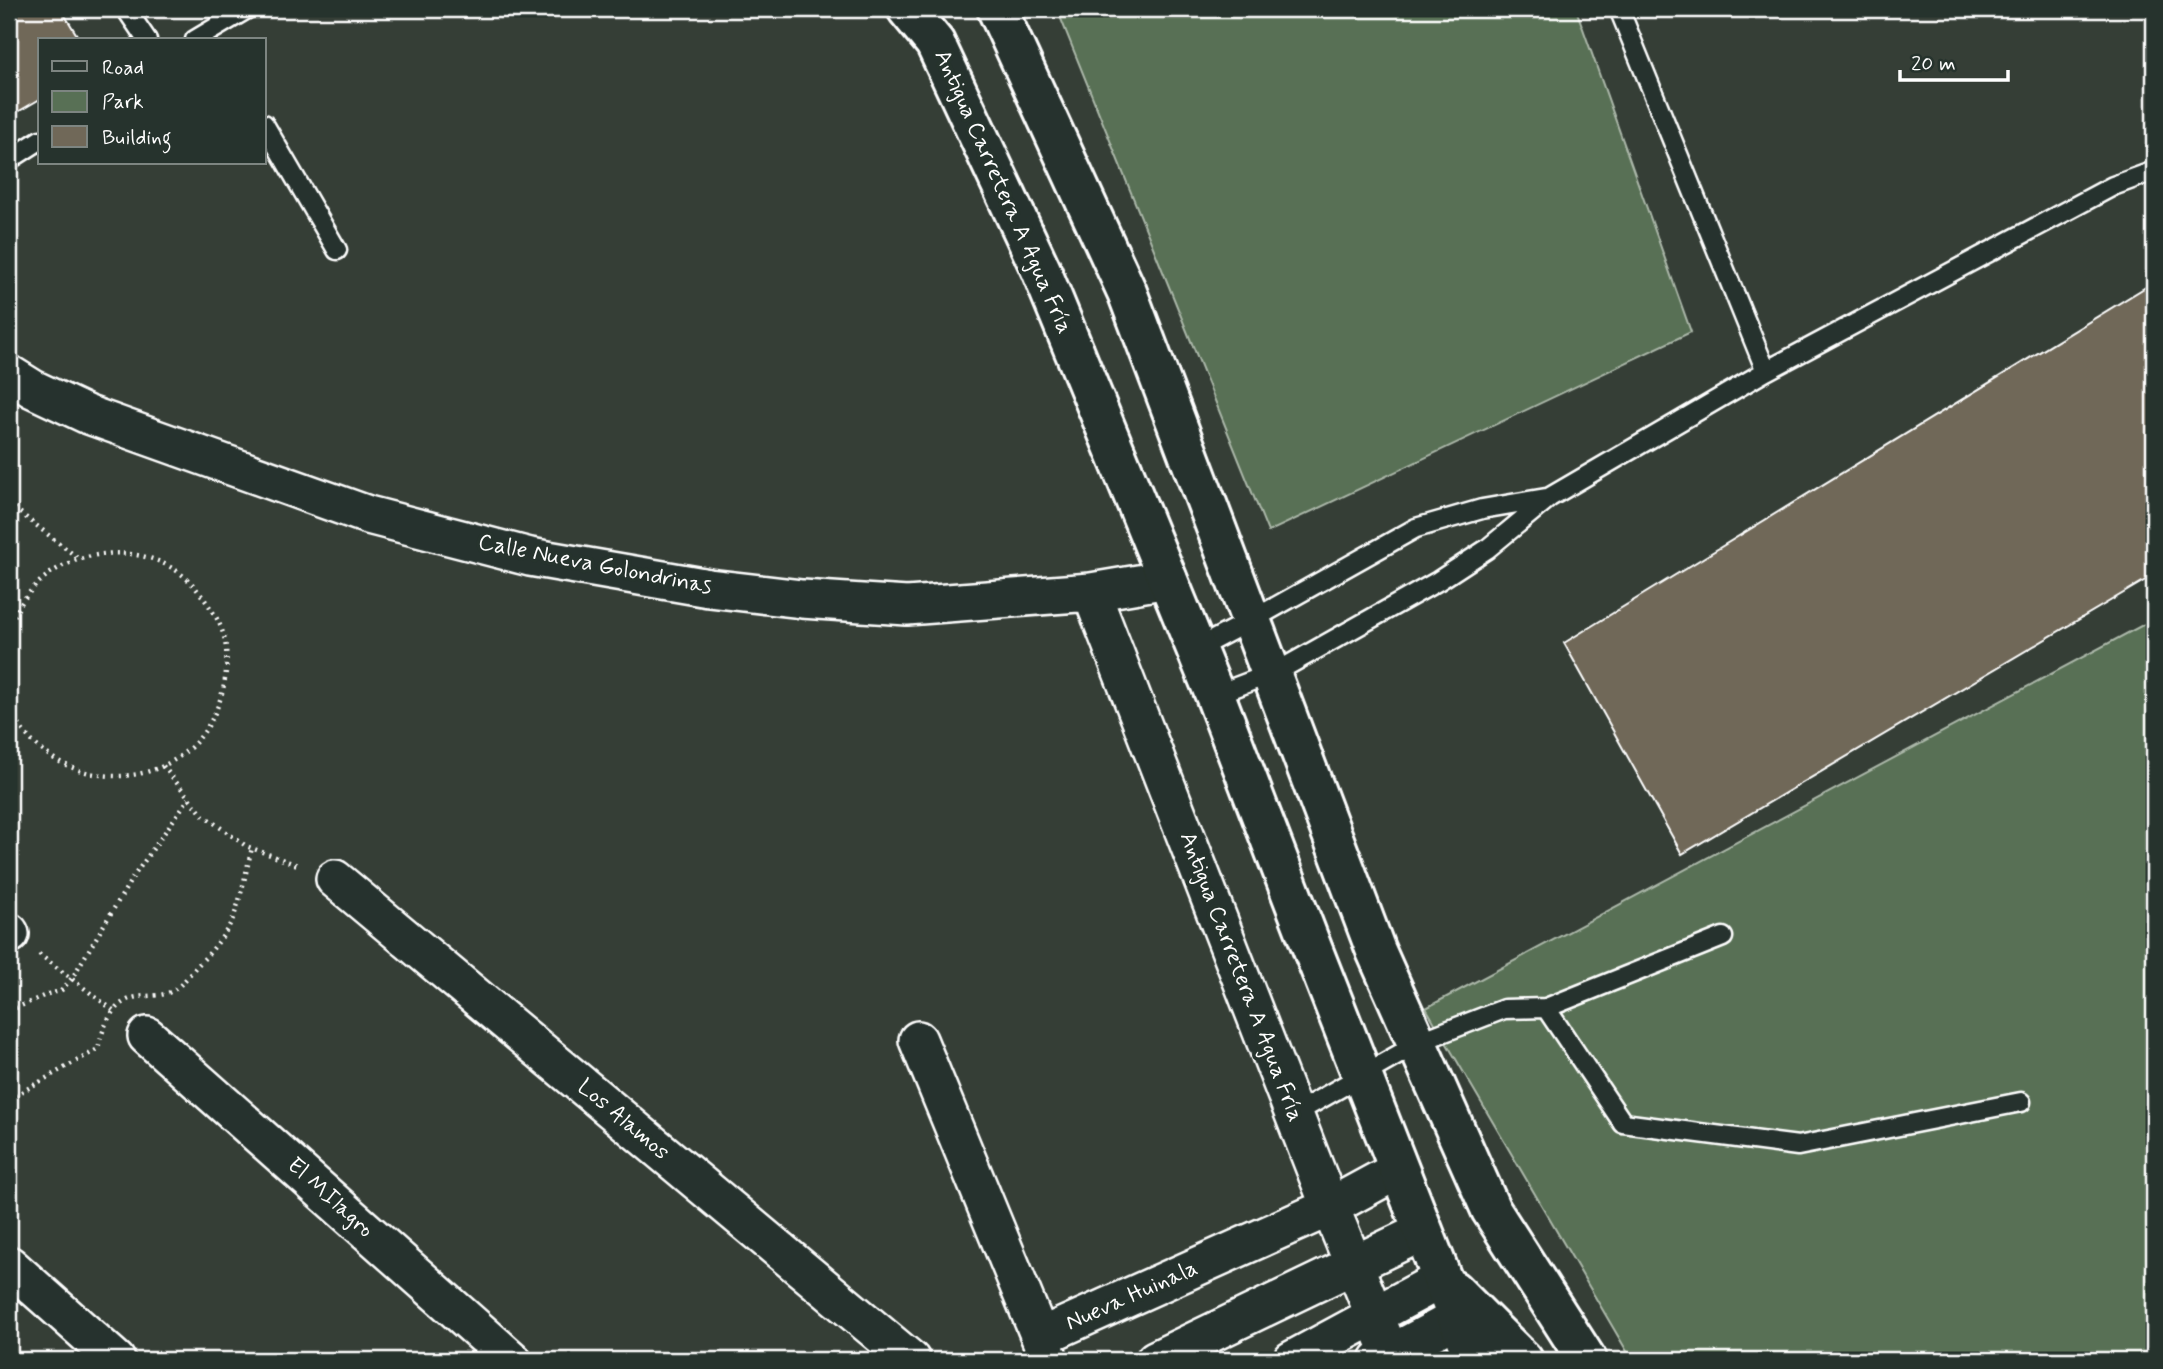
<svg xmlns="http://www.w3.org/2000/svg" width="2163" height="1369" font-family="Mynerve,sans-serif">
<rect width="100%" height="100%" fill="#353e36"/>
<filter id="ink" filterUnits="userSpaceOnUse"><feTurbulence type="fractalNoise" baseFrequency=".0143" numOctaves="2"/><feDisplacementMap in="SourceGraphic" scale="14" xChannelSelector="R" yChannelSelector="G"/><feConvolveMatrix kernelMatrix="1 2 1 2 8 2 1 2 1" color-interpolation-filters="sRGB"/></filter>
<g filter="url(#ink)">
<path fill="#587055" stroke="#acb8aa" stroke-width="2" d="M 1057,9 L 1576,9 L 1691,332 L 1268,532 Z
M 2154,619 L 2154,1360 L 1632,1360 L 1426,1008 Z"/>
<path fill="#706858" stroke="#fff" stroke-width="2" d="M 9,9 L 61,9 L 80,40 L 40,40 L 40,99 L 9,117 Z
M 2154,282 L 2154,575 L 1682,854 L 1564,643 Z"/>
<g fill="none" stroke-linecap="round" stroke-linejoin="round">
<g stroke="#fff" stroke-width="23">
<path id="service" d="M 126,9 L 147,40
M 1619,9 L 1766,371
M 195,40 L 247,9
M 264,124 L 337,250
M 9,160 L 40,140
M 1196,649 L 1259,616 L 1416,528 L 1482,509 L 1546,498
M 1215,695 L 1278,671 L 1438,581 L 1487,549 L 1550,497 L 1766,371 L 2113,186 L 2154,171
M 1546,1008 L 1723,937
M 1294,1114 L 1426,1039 L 1504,1009 L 1546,1008 L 1623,1123 L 1798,1146 L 2021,1102"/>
</g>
<g stroke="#fff" stroke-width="42">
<path id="minor" d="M 9,374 L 33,389 L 86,414 L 368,515 L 530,557 L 709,588 L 802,599 L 907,606 L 1091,592 L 1168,579
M 1091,592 L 1330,1207 L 1393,1360
M 335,879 L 911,1360
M 9,932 L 10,934
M 147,1036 L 512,1360
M 918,1040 L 1049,1359
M 9,1265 L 116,1360
M 1040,1337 L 1330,1207 L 1398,1170
M 1155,1360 L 1422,1232
M 1292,1360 L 1442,1279
M 1379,1360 L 1457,1318"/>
</g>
<g stroke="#fff" stroke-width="44">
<path id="tertiary" d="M 907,9 L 935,43 L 1041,270 L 1215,695 L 1312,948 L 1474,1360
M 997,9 L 1127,292 L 1376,951 L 1491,1210 L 1587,1360
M 1453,1290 L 1523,1360"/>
</g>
<path stroke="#fff" stroke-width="4.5" stroke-dasharray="2 5" stroke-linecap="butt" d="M 9,504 L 78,558
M 9,629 C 23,588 55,562 97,555 C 132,549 170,559 194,586 C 207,602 221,620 225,641 C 231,677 219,719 193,745 C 146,792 65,784 24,732 C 18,724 14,713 9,704
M 163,766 L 203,815 L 246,846 L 300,866
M 39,954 L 113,1010
M 9,1011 L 48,994 L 61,991 L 72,978 L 131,880 L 189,798
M 9,1099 L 98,1049 C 103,1027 112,1001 137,997 C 149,995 163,997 174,990 C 182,985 189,975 196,967 C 210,953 226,935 234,916 C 242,894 246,871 252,848"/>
<use href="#service" stroke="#26332d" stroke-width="18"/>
<use href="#minor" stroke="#26332d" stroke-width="37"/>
<use href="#tertiary" stroke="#26332d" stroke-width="38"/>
</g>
</g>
<g text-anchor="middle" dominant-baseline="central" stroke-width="7" stroke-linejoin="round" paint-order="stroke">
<g font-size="23" fill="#fff" stroke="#26332d">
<text transform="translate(1003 192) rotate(66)">Antigua Carretera A Agua Fría</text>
<text transform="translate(595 565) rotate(11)">Calle Nueva Golondrinas</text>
<text transform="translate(1241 977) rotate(69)">Antigua Carretera A Agua Fría</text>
<text transform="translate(623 1120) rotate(40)">Los Alamos</text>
<text transform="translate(330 1198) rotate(42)">El MIlagro</text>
<text transform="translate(1132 1296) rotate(-24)">Nueva Huinala</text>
</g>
</g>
<rect width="2163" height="1369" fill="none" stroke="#26332d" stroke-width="35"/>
<rect x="18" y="18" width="2128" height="1334" fill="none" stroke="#fff" stroke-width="2.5" filter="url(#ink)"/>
<rect x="38" y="38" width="228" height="126" fill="#26332d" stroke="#7d8581" stroke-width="2"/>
<rect x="52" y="61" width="35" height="10" fill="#26332d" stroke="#7d8581" stroke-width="2"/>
<text x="102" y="74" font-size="21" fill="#ffffff">Road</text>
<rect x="52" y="91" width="35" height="21" fill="#587055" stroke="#7d8581" stroke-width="2"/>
<text x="102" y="108" font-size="21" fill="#ffffff">Park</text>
<rect x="52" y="126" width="35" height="21" fill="#706858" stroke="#7d8581" stroke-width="2"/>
<text x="102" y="144" font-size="21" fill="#ffffff">Building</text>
<path d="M1900 70v10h108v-10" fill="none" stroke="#ffffff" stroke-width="3.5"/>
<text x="1911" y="70" font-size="21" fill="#ffffff" stroke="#26332d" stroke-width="5" paint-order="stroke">20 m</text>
</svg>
